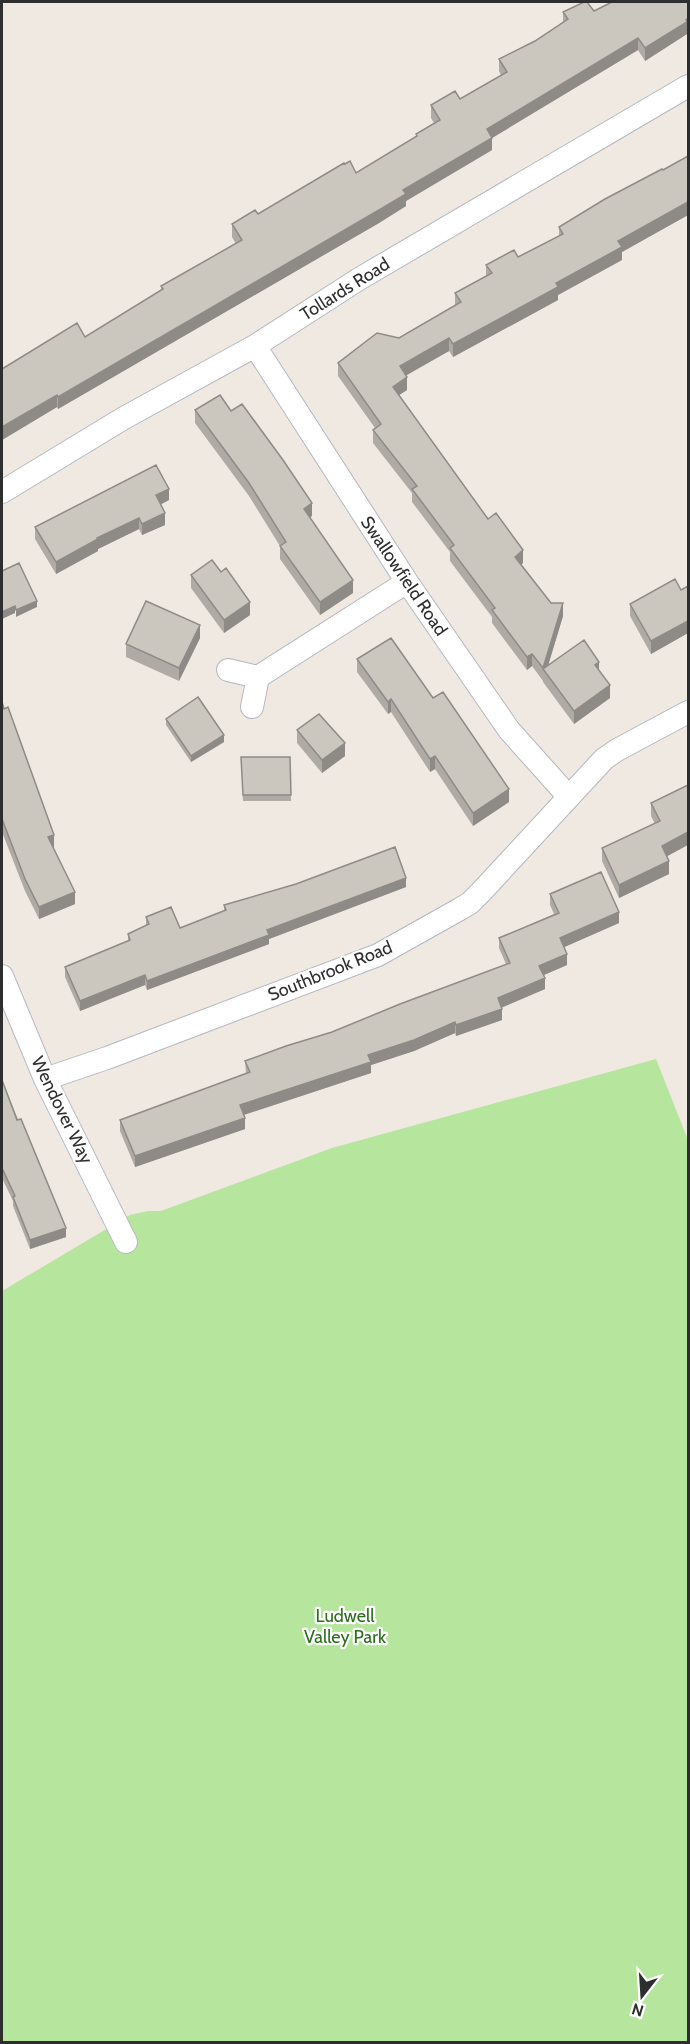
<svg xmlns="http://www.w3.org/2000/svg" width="690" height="2044" font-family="Cabin,sans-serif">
<rect width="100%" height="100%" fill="#efe9e1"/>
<path fill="#b6e59e" d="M 656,1059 L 688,1140 L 688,2042 L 2,2042 L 2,1291 L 130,1215 L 148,1211 L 161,1211 L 332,1148 Z"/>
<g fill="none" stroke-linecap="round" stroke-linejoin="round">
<g stroke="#b4b7c1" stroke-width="24">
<path id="street" d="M 255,346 L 407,582 L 509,730 L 568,796
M 2,492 L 124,418 L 255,346 L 359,279 L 688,86
M 228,670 L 258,677 L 252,707
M 258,677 L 407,582
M 2,976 L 45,1079 L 126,1242
M 45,1079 L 107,1058 L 378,955 L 460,909 L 470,903 L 482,891 L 604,759 L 617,750 L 688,712"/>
</g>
<use href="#street" stroke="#fff" stroke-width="22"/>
</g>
<path fill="#afaba4" d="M 594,11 L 687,32 L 687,34 L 645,61 L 638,50 L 492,138 L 492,150 L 406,201 L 406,206 L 379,223 L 58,409 L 57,407 L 2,440 L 2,369 L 85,337 L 161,290 L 161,286 L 236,244 L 232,237 L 232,224 L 356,173 L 416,137 L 416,134 L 434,123 L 431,118 L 431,105 L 460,99 L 501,75 L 499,71 L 499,59 L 535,41 L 563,22 L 563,12 Z
M 688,156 L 688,215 L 622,252 L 622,260 L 558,295 L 558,300 L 453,357 L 449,351 L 406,375 L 407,390 L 399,395 L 488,519 L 523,563 L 521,564 L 551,603 L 563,616 L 548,666 L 599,670 L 610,698 L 574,724 L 543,682 L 543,679 L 543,681 L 532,666 L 527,670 L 492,623 L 492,617 L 450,561 L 450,552 L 412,502 L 412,493 L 373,443 L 373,430 L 375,428 L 338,376 L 338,363 L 399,338 L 455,305 L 455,293 L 486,276 L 486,265 L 518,257 L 559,236 L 559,227 Z
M 195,410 L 312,516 L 310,517 L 353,593 L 320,615 L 280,559 L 280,546 L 249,496 L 195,423 Z
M 169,500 L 161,504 L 165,525 L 142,535 L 139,529 L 98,549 L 98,551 L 56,574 L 35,539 L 35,527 Z
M 191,575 L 250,615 L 224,633 L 191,588 Z
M 688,586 L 688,633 L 651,654 L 630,616 L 630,604 L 681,590 Z
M 200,638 L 179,681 L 126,657 L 126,644 Z
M 357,659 L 433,698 L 509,802 L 473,826 L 435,769 L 430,772 L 391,712 L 388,714 L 357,672 Z
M 2,702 L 54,847 L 53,848 L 75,904 L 39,919 L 25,891 L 2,832 Z
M 166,719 L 224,742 L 191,762 L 166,725 Z
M 297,730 L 345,756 L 322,773 L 297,743 Z
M 241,757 L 290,757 L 291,801 L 243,801 Z
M 688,785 L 667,856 L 669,874 L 619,898 L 602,861 L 602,848 L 655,824 L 651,816 L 651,803 Z
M 406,887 L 269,939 L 269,944 L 147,990 L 145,985 L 80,1011 L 65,977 L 65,967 L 128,941 L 128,934 L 146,926 L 146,917 L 180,928 L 224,911 L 224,905 Z
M 550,894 L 619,923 L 564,947 L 567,965 L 544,975 L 545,989 L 501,1008 L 502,1020 L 456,1036 L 455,1033 L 414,1051 L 371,1065 L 371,1073 L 244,1115 L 245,1129 L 135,1167 L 120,1131 L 120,1120 L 246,1074 L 245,1061 L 332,1032 L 506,964 L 499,948 L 499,938 L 554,914 L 550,905 Z
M 2,1080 L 66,1237 L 30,1249 L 13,1206 L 13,1201 L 2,1178 Z"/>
<path fill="#8e8b86" d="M 688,18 L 688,31 L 687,32 L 687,34 L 645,61 L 645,48 Z
M 638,38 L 638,50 L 492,138 L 492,150 L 406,201 L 406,206 L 379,223 L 58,409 L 58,397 L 403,190 L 487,129 Z
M 688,202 L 688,215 L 622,252 L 622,260 L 558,295 L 558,300 L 453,357 L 453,344 L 618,241 Z
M 449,338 L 449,351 L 400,379 L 400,366 Z
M 407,377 L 407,390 L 393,399 L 393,387 Z
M 57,395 L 57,407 L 2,440 L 2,427 Z
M 169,489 L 169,500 L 156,507 L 156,495 Z
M 312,503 L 312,516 L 304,521 L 304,509 Z
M 165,513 L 165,525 L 142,535 L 142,524 Z
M 139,518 L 139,529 L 98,549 L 98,551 L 56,574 L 56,562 L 97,538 Z
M 523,550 L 523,563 L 515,570 L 515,557 Z
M 353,580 L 353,593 L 320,615 L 320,602 Z
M 37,601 L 37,607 L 16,617 L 16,610 Z
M 250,602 L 250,615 L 224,633 L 224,620 Z
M 563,603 L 563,616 L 546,672 L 543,669 L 543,681 L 543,668 Z
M 15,606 L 15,613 L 2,619 L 2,612 Z
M 688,621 L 688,633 L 651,654 L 651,641 Z
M 200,625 L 200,638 L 179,681 L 179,668 Z
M 532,654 L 532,666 L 527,670 L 527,657 Z
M 599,662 L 599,675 L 595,665 Z
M 610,685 L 610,698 L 574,724 L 574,711 Z
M 391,699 L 391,712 L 388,714 L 388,702 Z
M 224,735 L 224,742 L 191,762 L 191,756 Z
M 345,743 L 345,756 L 322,773 L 322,760 Z
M 435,756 L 435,769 L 430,772 L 430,759 Z
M 509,789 L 509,802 L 473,826 L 473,813 Z
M 688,832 L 688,845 L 662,859 L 662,846 Z
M 54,835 L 54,847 L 48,849 L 48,837 Z
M 669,861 L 669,874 L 619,898 L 619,885 Z
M 406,878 L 406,887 L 269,939 L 269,944 L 147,990 L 147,981 L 267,930 Z
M 75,892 L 75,904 L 39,919 L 39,907 Z
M 619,912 L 619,923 L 560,949 L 560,938 Z
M 567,954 L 567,965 L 539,977 L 539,966 Z
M 145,975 L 145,985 L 80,1011 L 80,1001 Z
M 545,978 L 545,989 L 498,1009 L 498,998 Z
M 502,1009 L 502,1020 L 456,1036 L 456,1025 Z
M 455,1022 L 455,1033 L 414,1051 L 371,1065 L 371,1073 L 240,1116 L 240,1105 Z
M 245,1118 L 245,1129 L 135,1167 L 135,1156 Z
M 66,1228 L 66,1237 L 30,1249 L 30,1240 Z"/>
<path fill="#cbc7bf" stroke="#8e8b86" stroke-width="1.5" d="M 584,2 L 587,2 L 594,11 L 612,2 L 688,2 L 688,18 L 686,20 L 687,22 L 645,48 L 638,38 L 487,129 L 492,138 L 403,190 L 406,194 L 379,210 L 58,397 L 57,395 L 2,427 L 2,369 L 77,323 L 85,337 L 163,289 L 161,286 L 242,240 L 232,224 L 255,210 L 258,214 L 344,163 L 345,164 L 350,161 L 356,173 L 417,136 L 416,134 L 440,120 L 431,105 L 455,91 L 460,99 L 507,72 L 499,59 L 535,41 L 568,19 L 563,12 Z
M 688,156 L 688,202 L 618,241 L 622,247 L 556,283 L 558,287 L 453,344 L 449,338 L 400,366 L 407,377 L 393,387 L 488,519 L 496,513 L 523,550 L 515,557 L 551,603 L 563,603 L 543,668 L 532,654 L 527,657 L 492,610 L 495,608 L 450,548 L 454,545 L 412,489 L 417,486 L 373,430 L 381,424 L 338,363 L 377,333 L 399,338 L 461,302 L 455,293 L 492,273 L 486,265 L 514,250 L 518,257 L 563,234 L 559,227 L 605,199 L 662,169 L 663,170 Z
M 220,395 L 231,411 L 242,404 L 283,460 L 312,503 L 304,509 L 353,580 L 320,602 L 280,546 L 286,542 L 249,483 L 195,410 Z
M 156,465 L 169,489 L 156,495 L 165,513 L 142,524 L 139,518 L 97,538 L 98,539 L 56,562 L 35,527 Z
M 212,560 L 221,572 L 226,568 L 250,602 L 224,620 L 191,575 Z
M 19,563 L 37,601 L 16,610 L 15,606 L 2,612 L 2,571 Z
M 675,579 L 681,590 L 688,586 L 688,621 L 651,641 L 630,604 Z
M 146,601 L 200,625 L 179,668 L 126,644 Z
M 391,638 L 433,698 L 443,692 L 509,789 L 473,813 L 435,756 L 430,759 L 391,699 L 388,702 L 357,659 Z
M 584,640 L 599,662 L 595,665 L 610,685 L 574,711 L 543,669 Z
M 198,697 L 224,735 L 191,756 L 166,719 Z
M 2,702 L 4,709 L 8,707 L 54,835 L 48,837 L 75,892 L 39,907 L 25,879 L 2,819 Z
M 319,714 L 345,743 L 322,760 L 297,730 Z
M 241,757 L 290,757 L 291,795 L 243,795 Z
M 688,785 L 688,832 L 662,846 L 669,861 L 619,885 L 602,848 L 660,821 L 651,803 Z
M 395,847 L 406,878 L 267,930 L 269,935 L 147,981 L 145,975 L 80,1001 L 65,967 L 130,940 L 128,934 L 149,924 L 146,917 L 171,907 L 180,928 L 226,910 L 224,905 L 296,884 Z
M 601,872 L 619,912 L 560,938 L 567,954 L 539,966 L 545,978 L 498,998 L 502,1009 L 456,1025 L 455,1022 L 414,1040 L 368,1055 L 371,1062 L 240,1105 L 245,1118 L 135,1156 L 120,1120 L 250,1072 L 245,1061 L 286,1046 L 332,1032 L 400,1004 L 510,963 L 499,938 L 559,913 L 550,894 Z
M 2,1080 L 17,1120 L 21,1119 L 66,1228 L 30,1240 L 13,1197 L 15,1196 L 2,1168 Z"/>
<g text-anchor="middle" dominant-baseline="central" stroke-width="4.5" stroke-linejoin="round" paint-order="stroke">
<g font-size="18" fill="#2e2e2e" stroke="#fff">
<text transform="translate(345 289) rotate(-32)">Tollards Road</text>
<text transform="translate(404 576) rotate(56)">Swallowfield Road</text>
<text transform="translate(330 971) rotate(-22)">Southbrook Road</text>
<text transform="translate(62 1110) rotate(64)">Wendover Way</text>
</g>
<g font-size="18" fill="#2c6e1b" stroke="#fff">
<text x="345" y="1616">Ludwell<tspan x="345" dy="21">Valley Park</tspan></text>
</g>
</g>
<rect width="690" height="2044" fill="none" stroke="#2e2e2e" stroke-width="6"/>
<g transform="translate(642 1996) rotate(197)" stroke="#ffffff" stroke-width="4.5" paint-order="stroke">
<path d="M0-4.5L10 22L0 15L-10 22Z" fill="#2e2e2e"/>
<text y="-9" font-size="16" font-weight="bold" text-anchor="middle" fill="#2e2e2e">N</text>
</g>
</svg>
